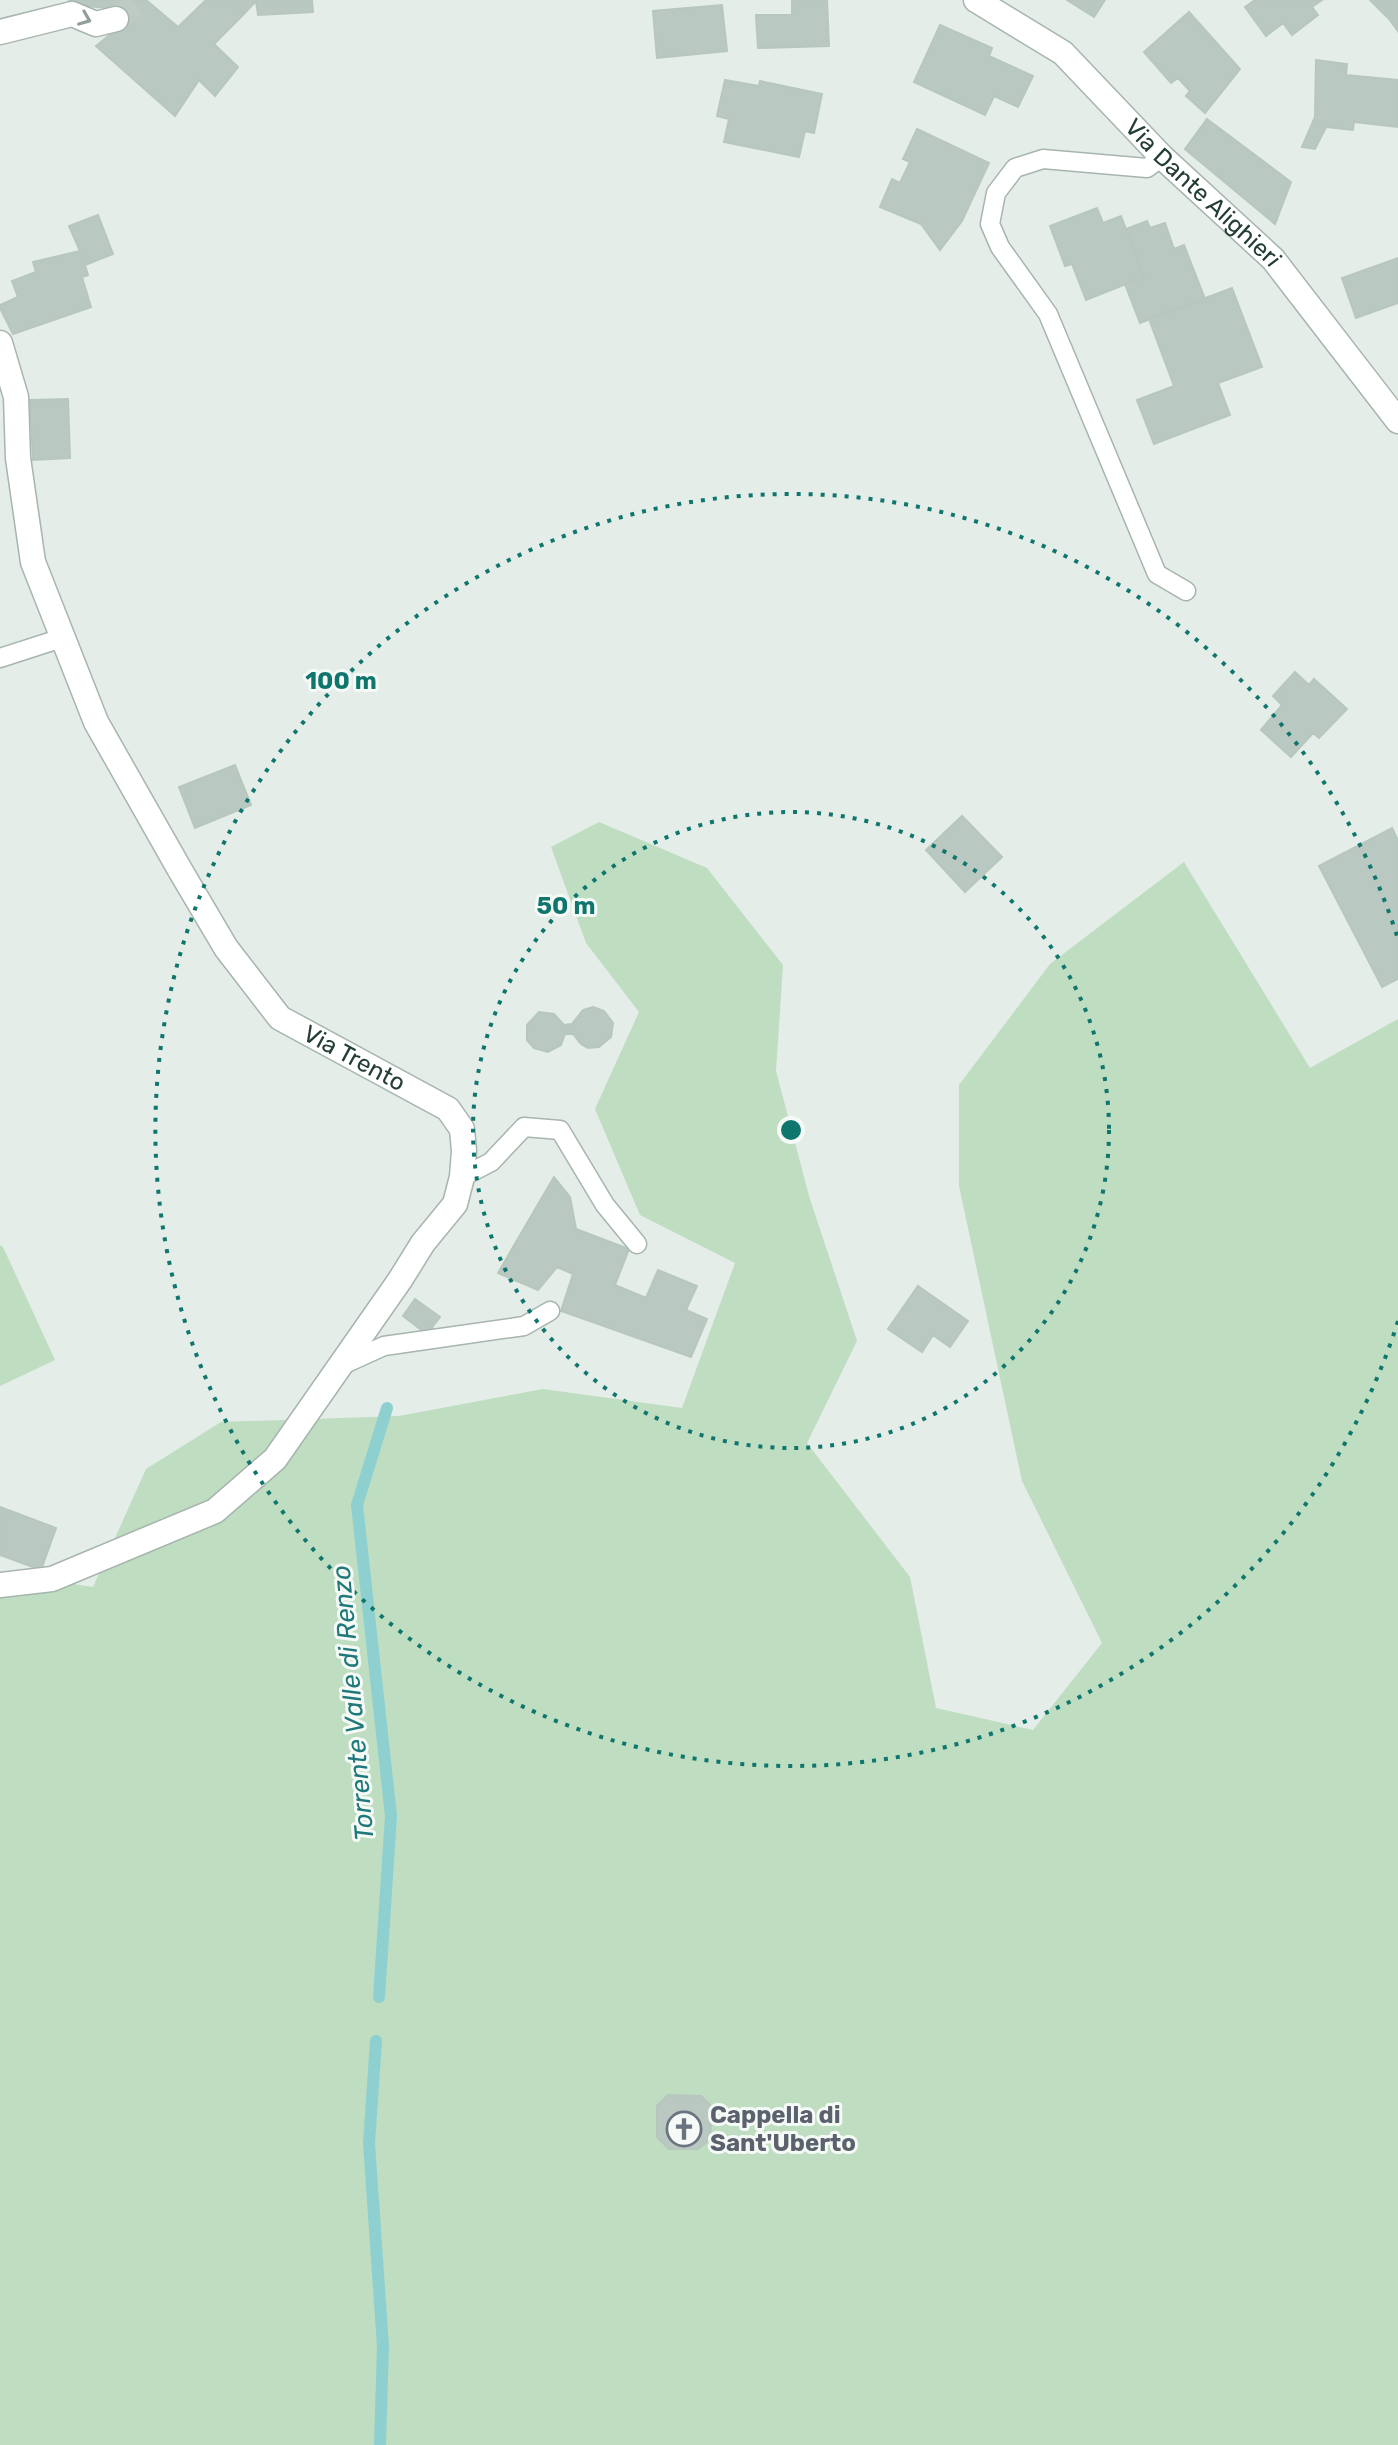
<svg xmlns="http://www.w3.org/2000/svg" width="1398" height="2445" font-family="Rubik,sans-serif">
<rect width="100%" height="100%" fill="#e4ede8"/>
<path fill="#beddc1" d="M 599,822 L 707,868 L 783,965 L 776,1071 L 809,1196 L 857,1341 L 807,1443 L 910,1577 L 936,1708 L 1033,1730 L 1102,1643 L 1022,1481 L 959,1186 L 959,1085 L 1050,964 L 1184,862 L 1310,1068 L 1398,1019 L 1398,2445 L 0,2445 L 0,1573 L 93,1587 L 146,1469 L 221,1422 L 399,1416 L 543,1389 L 682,1408 L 735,1263 L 640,1215 L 595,1109 L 639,1012 L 586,943 L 551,847 Z
M 0,1245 L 3,1247 L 55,1360 L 0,1386 Z"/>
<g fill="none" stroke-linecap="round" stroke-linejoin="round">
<path stroke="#8ed0d0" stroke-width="12" d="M 379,1997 L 391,1816 L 357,1505 L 387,1408
M 376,2041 L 369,2143 L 383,2346 L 380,2445"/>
</g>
<path fill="#b9c8c0" stroke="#b7c7be" stroke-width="2" d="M 69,0 L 127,0 L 111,13 L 107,8 L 76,5 Z
M 127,0 L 146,0 L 178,27 L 206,0 L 231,0 L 244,14 L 214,44 L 238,67 L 215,96 L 199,80 L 175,116 L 96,46 L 122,25 L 111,13 Z
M 231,0 L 312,0 L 313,12 L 258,15 L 256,1 L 244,14 Z
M 792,0 L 827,0 L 829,46 L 758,48 L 756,15 L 792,15 Z
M 1067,0 L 1105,0 L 1094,17 Z
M 1255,0 L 1322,0 L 1312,7 L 1318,15 L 1292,35 L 1283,23 L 1266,36 L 1245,7 Z
M 1370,0 L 1398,0 L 1398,31 L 1389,19 Z
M 722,5 L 727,51 L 657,58 L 653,11 Z
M 1189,12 L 1240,69 L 1205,113 L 1186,96 L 1190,91 L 1178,78 L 1171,83 L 1144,52 Z
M 940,25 L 992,48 L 989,56 L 1033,76 L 1018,107 L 994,96 L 985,115 L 914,82 Z
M 1316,60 L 1347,64 L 1346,75 L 1398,80 L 1398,127 L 1354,122 L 1353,130 L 1326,127 L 1315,149 L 1302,147 L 1315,117 Z
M 725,80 L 759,86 L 760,81 L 822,94 L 814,133 L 805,131 L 799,157 L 724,142 L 729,119 L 717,116 Z
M 1207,119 L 1291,182 L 1275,224 L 1185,149 Z
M 917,129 L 989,163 L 962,221 L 940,250 L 921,224 L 880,207 L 892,179 L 900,183 L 910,162 L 903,159 Z
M 1097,208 L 1103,223 L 1121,216 L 1144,277 L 1086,300 L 1072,264 L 1065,266 L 1050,226 Z
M 98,215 L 113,254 L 85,265 L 88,275 L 82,277 L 91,307 L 13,334 L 0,308 L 0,305 L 18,297 L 12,281 L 36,272 L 33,262 L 80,251 L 69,226 Z
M 1147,221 L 1150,228 L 1165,223 L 1174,249 L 1184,245 L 1205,299 L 1140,323 L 1125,284 L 1144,277 L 1126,229 Z
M 1398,258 L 1398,303 L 1356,318 L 1342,278 Z
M 1232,288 L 1262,367 L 1218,383 L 1230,415 L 1154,444 L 1137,400 L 1174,386 L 1149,319 Z
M 68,399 L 70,458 L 33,460 L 30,400 Z
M 1295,672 L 1309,685 L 1314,679 L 1347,709 L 1319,738 L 1313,733 L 1291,757 L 1261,730 L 1282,705 L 1273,696 Z
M 235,765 L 251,805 L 195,828 L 179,787 Z
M 962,816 L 1002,857 L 965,892 L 926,850 Z
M 1392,828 L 1398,841 L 1398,979 L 1382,987 L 1319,866 Z
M 593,1007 L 604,1011 L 613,1023 L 611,1037 L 599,1047 L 588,1048 L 581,1044 L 573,1034 L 565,1034 L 561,1045 L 548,1052 L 534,1048 L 527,1040 L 527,1025 L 539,1012 L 554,1014 L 564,1025 L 572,1024 L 583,1010 Z
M 554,1177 L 570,1197 L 576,1229 L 629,1249 L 615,1285 L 646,1298 L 658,1270 L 697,1286 L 686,1310 L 707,1319 L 691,1357 L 561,1311 L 573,1274 L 557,1267 L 538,1290 L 498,1273 Z
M 918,1286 L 968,1321 L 950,1347 L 933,1335 L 922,1352 L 888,1329 Z
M 415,1299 L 440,1317 L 427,1334 L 403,1316 Z
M 0,1507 L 56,1528 L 41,1570 L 0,1555 Z
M 668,2095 L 701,2096 L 712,2107 L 710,2139 L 698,2149 L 669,2149 L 657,2137 L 657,2106 Z"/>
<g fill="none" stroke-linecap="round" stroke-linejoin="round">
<path stroke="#becac4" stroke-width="24" stroke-dasharray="24 12" stroke-linecap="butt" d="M 116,19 L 142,0"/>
<g stroke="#a7b5ae" stroke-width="21">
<path id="service" d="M 1162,157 L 1147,168 L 1043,159 L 1015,168 L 996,193 L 990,224 L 1000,247 L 1048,314 L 1157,574 L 1186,591
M 0,658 L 62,638
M 462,1177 L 491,1162 L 524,1127 L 560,1130 L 605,1205 L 637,1244
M 340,1366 L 384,1346 L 524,1326 L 550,1311"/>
</g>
<g stroke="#a7b5ae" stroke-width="27">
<g id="minor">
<path id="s1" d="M 976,0 L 1063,53 L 1162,157 L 1273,259 L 1398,421"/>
<path d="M 0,32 L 72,14 L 96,24 L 116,19"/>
<path id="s2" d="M 0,343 L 16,397 L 18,458 L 33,562 L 96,722 L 180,870 L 226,948 L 280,1018 L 448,1109 L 462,1129 L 464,1151 L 462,1177 L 455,1204 L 423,1243 L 400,1280 L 275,1459 L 215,1511 L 52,1579 L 0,1585"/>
</g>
</g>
<use href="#service" stroke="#fff" stroke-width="18"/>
<use href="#minor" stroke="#fff" stroke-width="24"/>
</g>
<defs><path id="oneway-chevron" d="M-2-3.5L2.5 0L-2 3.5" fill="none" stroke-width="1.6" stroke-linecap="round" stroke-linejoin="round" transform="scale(2)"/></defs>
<use stroke="#929e99" href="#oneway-chevron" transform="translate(85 19) rotate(22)"/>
<g fill="none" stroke="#0f766e" stroke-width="4" stroke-dasharray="4 8">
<circle cx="791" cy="1130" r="318"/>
<path d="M1398 1321A636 636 0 1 1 1398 939"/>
</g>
<defs>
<g id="church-ring" transform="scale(1.8)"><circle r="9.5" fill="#f5faf6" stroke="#6b7280" stroke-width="1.5"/><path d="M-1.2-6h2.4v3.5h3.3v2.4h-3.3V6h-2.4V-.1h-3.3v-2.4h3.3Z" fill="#6b7280"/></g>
</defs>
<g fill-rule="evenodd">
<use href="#church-ring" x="684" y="2129"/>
</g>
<g text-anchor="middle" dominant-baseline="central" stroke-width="6" stroke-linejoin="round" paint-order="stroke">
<g font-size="24" fill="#243e33" stroke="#f5faf6">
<text stroke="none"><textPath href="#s1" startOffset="300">Via Dante Alighieri</textPath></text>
<text stroke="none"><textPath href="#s2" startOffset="828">Via Trento</textPath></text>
</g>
<g font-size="24" font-weight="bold" fill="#5b616d" stroke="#f5faf6" text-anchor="start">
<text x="710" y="2115">Cappella di<tspan x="710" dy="28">Sant'Uberto</tspan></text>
</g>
<g font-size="26" font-style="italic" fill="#1f7879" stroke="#f5faf6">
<text transform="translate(353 1703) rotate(-95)">Torrente Valle di Renzo</text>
</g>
</g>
<circle cx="791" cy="1130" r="12" fill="#0f766e" stroke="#f5faf6" stroke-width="4"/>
<g font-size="24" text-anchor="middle" font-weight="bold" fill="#0f766e" stroke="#f5faf6" stroke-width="6" stroke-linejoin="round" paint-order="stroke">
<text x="341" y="689">100 m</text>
<text x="566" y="914">50 m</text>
</g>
</svg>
